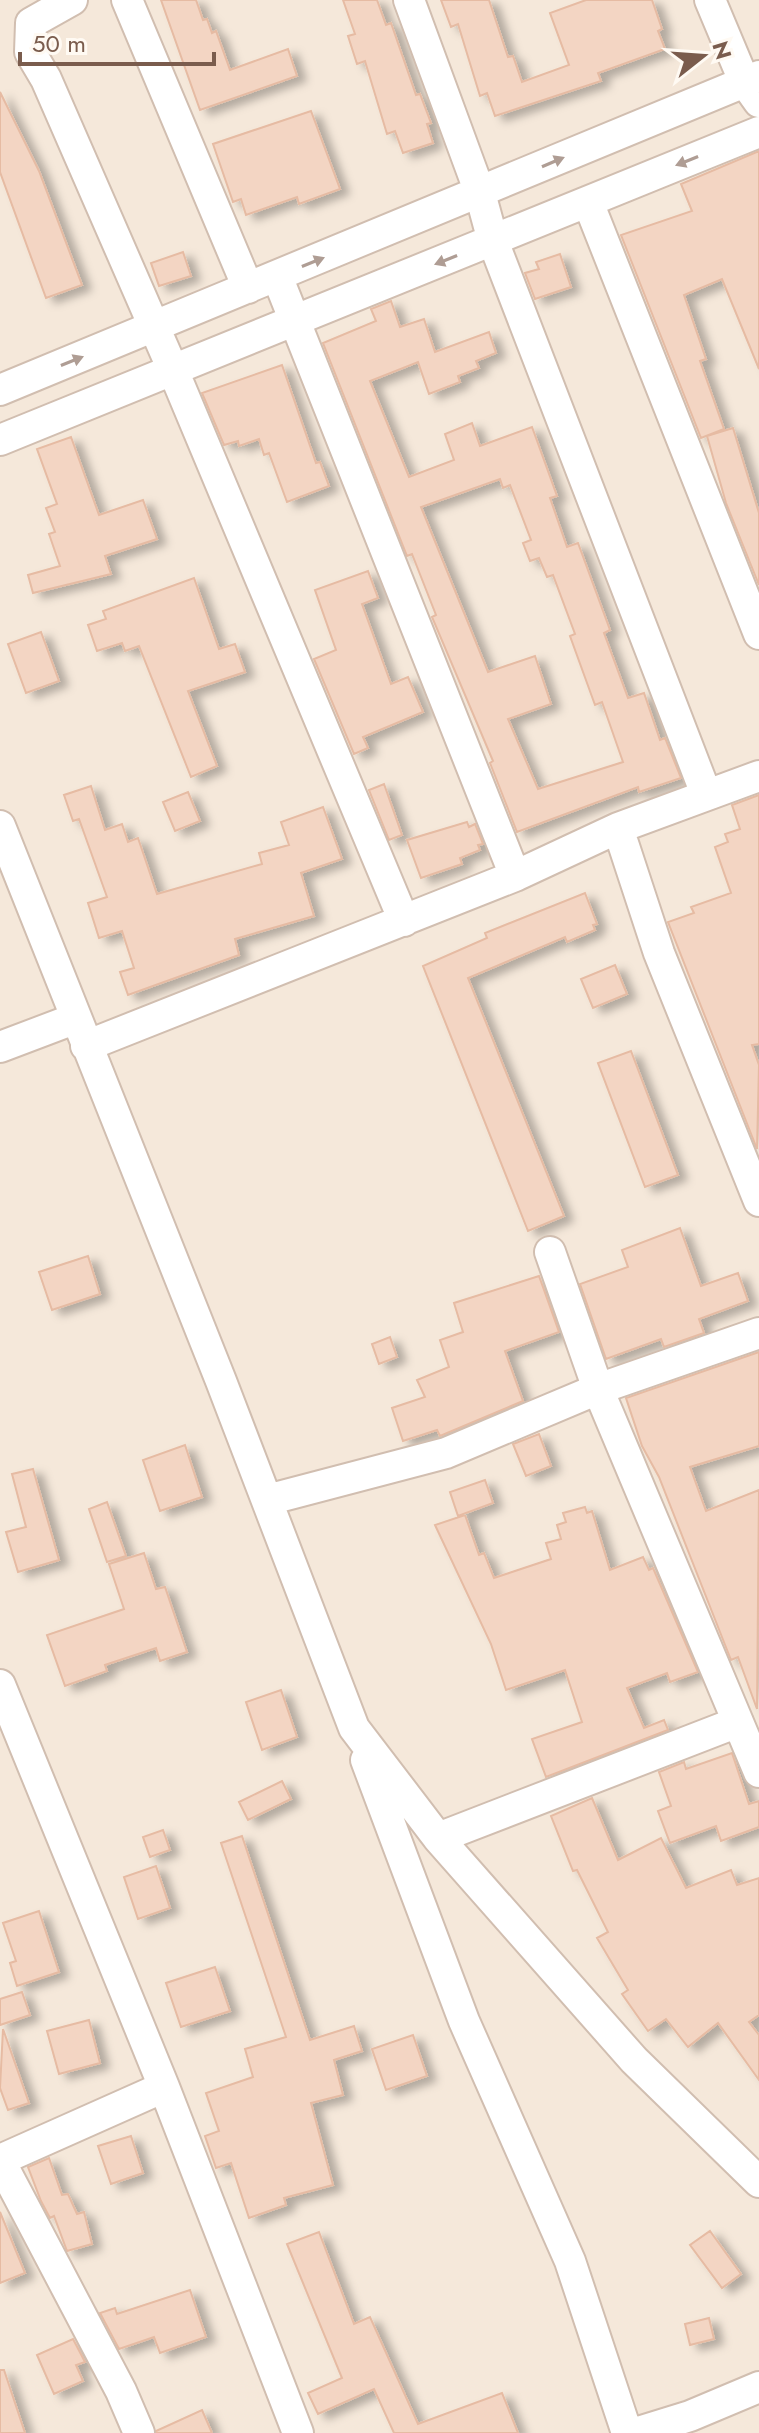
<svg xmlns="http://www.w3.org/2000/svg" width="759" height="2433" font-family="Jost,sans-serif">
<defs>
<filter id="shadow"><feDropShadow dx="9" dy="5" stdDeviation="4" flood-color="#0004"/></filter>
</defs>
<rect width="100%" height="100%" fill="#fdf6ec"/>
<path fill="#f5e8da" d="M 0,0 L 759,0 L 759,2433 L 0,2433 Z"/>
<path fill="#f3d5c3" stroke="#e6bba3" stroke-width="2" fill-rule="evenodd" filter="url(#shadow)" d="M 161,0 L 196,0 L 203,20 L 207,19 L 212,33 L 216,31 L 230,70 L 288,49 L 297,76 L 200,110 Z
M 343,0 L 377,0 L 386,25 L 391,23 L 416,95 L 420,94 L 431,123 L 427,124 L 433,143 L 403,153 L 395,131 L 387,134 L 365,61 L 357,64 L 348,36 L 355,34 Z
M 441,0 L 489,0 L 508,57 L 513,56 L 522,82 L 569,65 L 550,13 L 586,0 L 652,0 L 662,29 L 658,31 L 665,49 L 598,73 L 601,81 L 495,116 L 487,93 L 480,96 L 458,24 L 451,27 Z
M 0,92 L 39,171 L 82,285 L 46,298 L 0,172 Z
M 311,111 L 340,189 L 299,204 L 297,197 L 246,215 L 241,199 L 233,202 L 213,144 Z
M 759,151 L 759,369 L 722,279 L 684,295 L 706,359 L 700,361 L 724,429 L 701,438 L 621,235 L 692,211 L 681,184 Z
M 183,252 L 191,276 L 159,286 L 151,263 Z
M 560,254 L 571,287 L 535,299 L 525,273 L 539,269 L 536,262 Z
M 391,301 L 400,327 L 424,319 L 435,352 L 489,332 L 496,353 L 476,361 L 479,368 L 458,376 L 460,382 L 429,394 L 418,362 L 370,381 L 409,477 L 454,460 L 445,434 L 472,423 L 480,446 L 532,427 L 557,496 L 550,498 L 567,547 L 578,543 L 610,630 L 604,633 L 628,698 L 644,693 L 660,740 L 665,738 L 681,778 L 639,792 L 638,787 L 517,832 L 490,763 L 493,761 L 432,617 L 436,615 L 412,554 L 407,556 L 323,343 L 376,321 L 371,309 ZM 500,479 L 503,488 L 510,485 L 531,540 L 523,543 L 530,561 L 539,558 L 547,577 L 553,575 L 575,634 L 570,636 L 595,705 L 602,702 L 623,762 L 538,789 L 508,719 L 551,704 L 535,656 L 488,672 L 421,507 Z
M 282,365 L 316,463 L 320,462 L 329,486 L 287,502 L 269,453 L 264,455 L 259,439 L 239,446 L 238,441 L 224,445 L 202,393 Z
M 733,428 L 759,513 L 759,585 L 726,503 L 707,436 Z
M 71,437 L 99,515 L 143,500 L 157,539 L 105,556 L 111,574 L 33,593 L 28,575 L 60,566 L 49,534 L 55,532 L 46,508 L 57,504 L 37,449 Z
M 368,571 L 378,598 L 362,604 L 391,684 L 408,677 L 423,712 L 363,737 L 368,748 L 354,754 L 314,659 L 336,650 L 315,590 Z
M 194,578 L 219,649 L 235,644 L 245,672 L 188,691 L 217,766 L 191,777 L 139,646 L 125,651 L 122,643 L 97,651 L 88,625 L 106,619 L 103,611 Z
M 41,632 L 59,681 L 26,693 L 8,644 Z
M 384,784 L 402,835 L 389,840 L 369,790 Z
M 91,786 L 105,830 L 122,824 L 128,842 L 138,838 L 157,894 L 262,864 L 259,853 L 289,845 L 281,822 L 323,807 L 342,859 L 301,873 L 314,916 L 235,939 L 239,955 L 128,995 L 120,972 L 134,968 L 122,931 L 99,938 L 88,903 L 107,897 L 79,819 L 73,821 L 64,795 Z
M 188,792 L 200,821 L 175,831 L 163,802 Z
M 759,795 L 759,1044 L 752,1045 L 759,1065 L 757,1149 L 668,922 L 694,913 L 691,907 L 731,893 L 715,847 L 728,842 L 725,834 L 740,829 L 732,805 Z
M 467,822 L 469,827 L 475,824 L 483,844 L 478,845 L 480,850 L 460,858 L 462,864 L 421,878 L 407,840 Z
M 585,893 L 597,924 L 593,925 L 595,930 L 567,942 L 565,937 L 468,978 L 564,1216 L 528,1231 L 423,966 L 487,938 L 485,933 Z
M 615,965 L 627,994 L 593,1008 L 581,979 Z
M 631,1051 L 678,1175 L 645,1187 L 598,1063 Z
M 680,1228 L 701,1286 L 738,1273 L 748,1301 L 699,1319 L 704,1333 L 664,1347 L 661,1339 L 606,1359 L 580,1284 L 628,1267 L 622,1250 Z
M 88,1256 L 100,1294 L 52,1310 L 39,1272 Z
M 539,1276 L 559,1332 L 505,1351 L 523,1401 L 440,1436 L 437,1430 L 403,1441 L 392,1408 L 425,1397 L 417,1380 L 449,1367 L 440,1340 L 463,1332 L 454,1303 Z
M 390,1337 L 397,1357 L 379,1364 L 372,1344 Z
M 759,1352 L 759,1446 L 690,1467 L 706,1511 L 759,1490 L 757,1709 L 738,1657 L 731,1660 L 659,1477 L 642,1446 L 626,1398 Z
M 539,1434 L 551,1466 L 526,1476 L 513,1444 Z
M 185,1445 L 202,1497 L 160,1511 L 143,1460 Z
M 33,1469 L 59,1560 L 18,1572 L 6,1532 L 26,1527 L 12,1474 Z
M 485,1480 L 493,1503 L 458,1516 L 450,1492 Z
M 107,1502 L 126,1556 L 107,1562 L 89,1509 Z
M 585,1507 L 587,1513 L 592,1511 L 610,1570 L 643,1557 L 649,1570 L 653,1568 L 698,1672 L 670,1682 L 667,1673 L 627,1688 L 644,1728 L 664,1720 L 668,1730 L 546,1777 L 532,1739 L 582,1722 L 565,1670 L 506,1690 L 491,1644 L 435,1525 L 465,1515 L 479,1555 L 484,1553 L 494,1578 L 551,1559 L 546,1543 L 561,1539 L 557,1525 L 566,1522 L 563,1513 Z
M 144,1553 L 156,1589 L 165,1587 L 187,1652 L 160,1661 L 156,1648 L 105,1665 L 107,1671 L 65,1686 L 47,1635 L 124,1609 L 109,1564 Z
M 281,1690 L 297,1737 L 262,1750 L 246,1702 Z
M 732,1753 L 749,1804 L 759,1801 L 759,1827 L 721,1841 L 716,1826 L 670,1843 L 658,1811 L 671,1806 L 659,1772 L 684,1762 L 686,1769 Z
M 282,1781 L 291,1799 L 248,1820 L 239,1802 Z
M 592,1798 L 618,1860 L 661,1838 L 686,1888 L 731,1870 L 737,1885 L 759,1878 L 759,2015 L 749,2022 L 759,2035 L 759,2080 L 718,2023 L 688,2047 L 666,2019 L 648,2031 L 622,1994 L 628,1990 L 597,1938 L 608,1932 L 577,1870 L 573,1871 L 551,1816 Z
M 163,1830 L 170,1850 L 150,1857 L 143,1837 Z
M 242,1836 L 310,2040 L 354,2026 L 362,2051 L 334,2060 L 343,2095 L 311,2103 L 333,2185 L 284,2198 L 286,2205 L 249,2218 L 231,2163 L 216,2168 L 205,2136 L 219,2131 L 206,2093 L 253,2077 L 245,2049 L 286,2037 L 221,1843 Z
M 156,1866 L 170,1908 L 138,1919 L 124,1877 Z
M 39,1911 L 59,1972 L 17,1986 L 10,1963 L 16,1961 L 3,1923 Z
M 215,1967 L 230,2011 L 181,2027 L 166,1983 Z
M 22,1992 L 30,2015 L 0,2025 L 0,1999 Z
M 89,2020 L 100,2063 L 59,2074 L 47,2031 Z
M 3,2029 L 29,2103 L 8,2110 L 0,2088 Z
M 413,2035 L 427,2076 L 386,2090 L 372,2049 Z
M 131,2136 L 143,2173 L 111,2184 L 98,2146 Z
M 49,2158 L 62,2195 L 68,2194 L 77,2214 L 84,2212 L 92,2244 L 67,2251 L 54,2216 L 50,2218 L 41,2201 L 28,2167 Z
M 0,2212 L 25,2273 L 0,2283 Z
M 710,2231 L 741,2274 L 722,2288 L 690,2245 Z
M 319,2232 L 354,2324 L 370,2317 L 418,2424 L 502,2393 L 518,2433 L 394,2433 L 374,2389 L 318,2414 L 308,2393 L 342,2378 L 287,2244 Z
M 190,2290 L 206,2337 L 160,2353 L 154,2337 L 119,2349 L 100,2313 L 115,2308 L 117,2314 Z
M 709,2318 L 714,2339 L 690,2345 L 685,2324 Z
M 73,2339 L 85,2362 L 76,2365 L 83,2381 L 54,2394 L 37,2355 Z
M 0,2370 L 4,2370 L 25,2433 L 0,2433 Z
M 202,2410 L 212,2433 L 157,2433 L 156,2431 Z"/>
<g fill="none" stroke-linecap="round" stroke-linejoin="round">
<g stroke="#d1beb0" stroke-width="34">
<path id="minor" d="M 72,0 L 31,23 L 30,52 L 46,79 L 173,370 L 404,921
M 127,0 L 248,288
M 409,0 L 480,193 L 493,241 L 706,794
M 710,0 L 744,81 L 759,102
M 588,202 L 759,634
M 277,276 L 515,876
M 0,390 L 759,76
M 0,440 L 759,132
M 0,826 L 221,1381 L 354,1728 L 438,1838 L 634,2060 L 759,2182
M 618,828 L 659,953 L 759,1201
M 86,1046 L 515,876 L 618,828 L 759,776
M 0,1047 L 74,1019
M 550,1252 L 598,1389 L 759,1772
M 267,1500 L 446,1453 L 598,1389 L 759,1333
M 0,1685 L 164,2087 L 298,2433
M 366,1760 L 464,2021 L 570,2261 L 627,2433
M 438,1838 L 738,1722
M 0,2160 L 164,2087
M 0,2161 L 121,2391 L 139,2433
M 635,2433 L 690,2416 L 759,2387"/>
</g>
<use href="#minor" stroke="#fff" stroke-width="30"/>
</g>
<defs><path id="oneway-solid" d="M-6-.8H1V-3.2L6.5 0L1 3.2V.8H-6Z" transform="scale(2)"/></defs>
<g fill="#af9d94">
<use href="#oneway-solid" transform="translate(687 161) rotate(158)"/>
<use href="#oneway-solid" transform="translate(553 162) rotate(-23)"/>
<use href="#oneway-solid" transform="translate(446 260) rotate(158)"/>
<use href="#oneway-solid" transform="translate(313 262) rotate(-22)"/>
<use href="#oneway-solid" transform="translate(72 361) rotate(-22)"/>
</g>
<g transform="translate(703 56) rotate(73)" stroke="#fffaf3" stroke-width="6" paint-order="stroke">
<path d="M0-6L14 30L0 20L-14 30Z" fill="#7a5c4d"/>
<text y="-12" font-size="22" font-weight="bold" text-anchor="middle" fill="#7a5c4d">N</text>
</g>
<path d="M20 52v12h194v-12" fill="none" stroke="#7a5c4d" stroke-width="4"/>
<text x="32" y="52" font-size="24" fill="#7a5c4d" stroke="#fffaf3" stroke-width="6" paint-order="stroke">50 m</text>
</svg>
